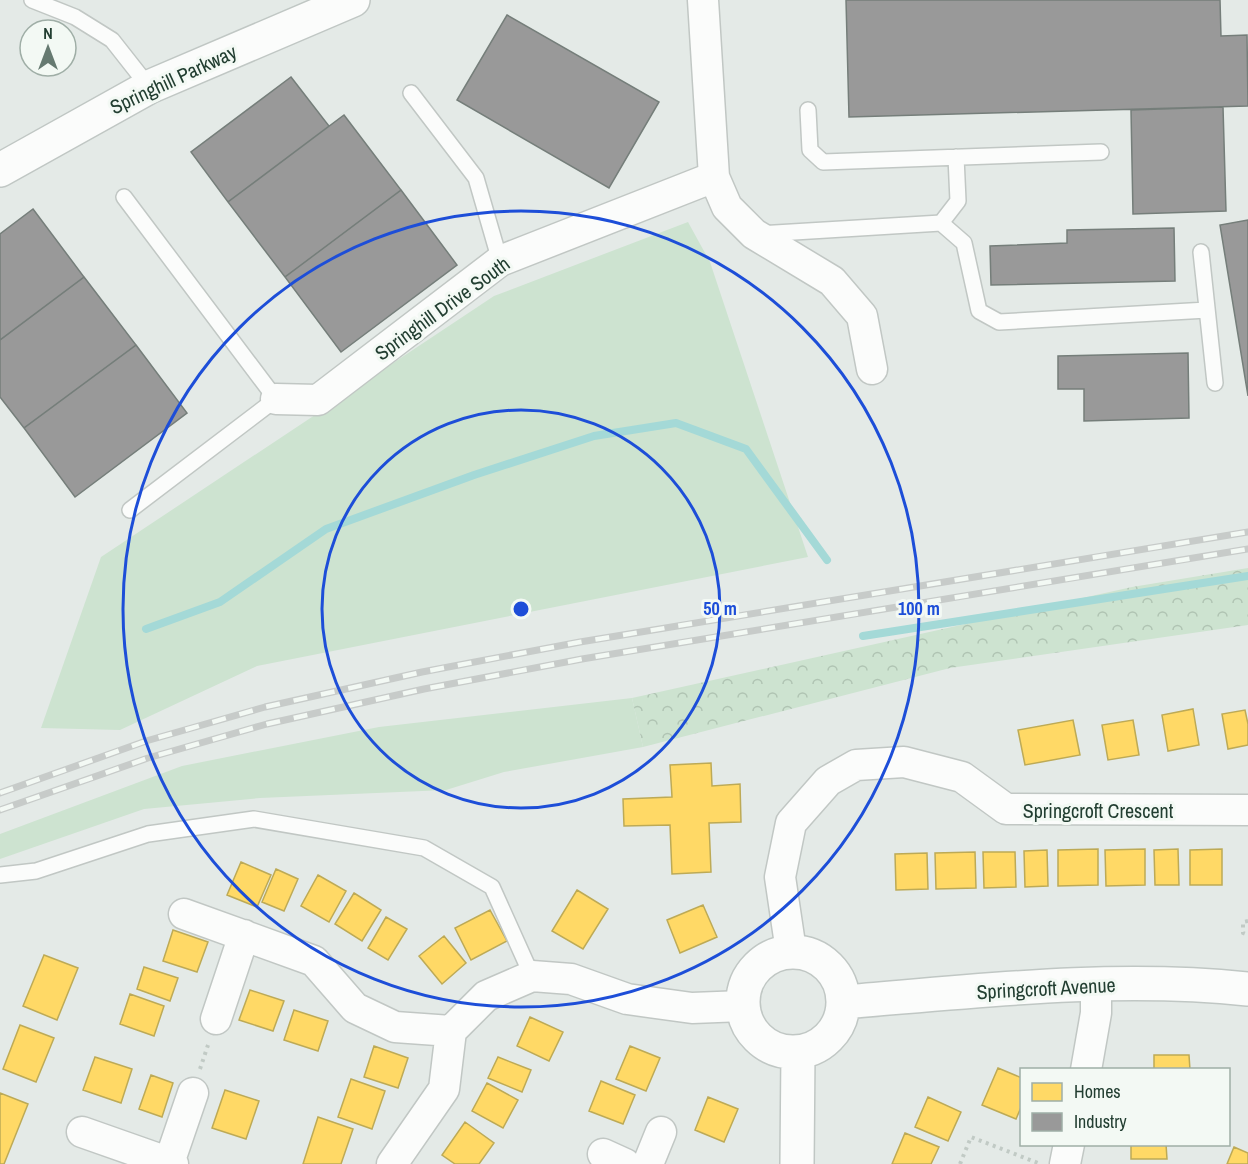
<svg xmlns="http://www.w3.org/2000/svg" width="1248" height="1164" font-family="'Archivo Narrow',sans-serif">
<defs>
<pattern id="forest-crowns" width="20" height="18" patternUnits="userSpaceOnUse" patternTransform="scale(1.5)"><rect width="20" height="18" fill="#cde3d0"/><path d="M2 6a3 3 0 1 1 6 0M12 15a3 3 0 1 1 6 0" fill="none" stroke="#b0c4b3"/></pattern>
</defs>
<rect width="100%" height="100%" fill="#e4eae7"/>
<path fill="#cde3d0" d="M 688,222 L 710,262 L 808,557 L 257,666 L 120,730 L 41,728 L 101,557 L 494,296 Z
M 632,698 L 643,747 L 504,772 L 446,790 L 260,798 L 144,809 L 0,859 L 0,834 L 182,766 L 379,727 Z"/>
<path fill="url(#forest-crowns)" d="M 1248,568 L 1248,625 L 950,668 L 643,747 L 632,698 L 1132,587 Z"/>
<path fill="#ffd966" stroke="#bdaa56" stroke-width="1.5" d="M 1193,709 L 1199,745 L 1168,751 L 1162,715 Z
M 1245,710 L 1248,724 L 1248,745 L 1228,749 L 1222,714 Z
M 1073,720 L 1080,755 L 1025,765 L 1018,730 Z
M 1133,720 L 1139,755 L 1108,760 L 1102,725 Z
M 711,763 L 712,786 L 740,784 L 741,822 L 709,823 L 711,872 L 672,874 L 670,825 L 624,826 L 623,799 L 672,797 L 670,765 Z
M 1098,849 L 1098,885 L 1058,886 L 1058,850 Z
M 1145,849 L 1145,885 L 1106,886 L 1105,850 Z
M 1178,849 L 1179,885 L 1155,885 L 1154,850 Z
M 1222,849 L 1222,885 L 1190,885 L 1190,850 Z
M 1047,850 L 1048,886 L 1025,887 L 1024,851 Z
M 975,852 L 976,888 L 936,889 L 935,853 Z
M 983,852 L 1015,852 L 1016,887 L 984,888 Z
M 927,853 L 928,889 L 896,890 L 895,854 Z
M 241,862 L 271,875 L 257,907 L 227,895 Z
M 276,869 L 298,879 L 284,911 L 262,902 Z
M 318,875 L 346,891 L 329,922 L 301,906 Z
M 577,890 L 608,909 L 583,949 L 552,931 Z
M 354,893 L 381,910 L 362,941 L 335,924 Z
M 703,905 L 717,937 L 680,953 L 667,920 Z
M 490,910 L 507,941 L 471,960 L 455,928 Z
M 386,917 L 407,929 L 388,960 L 368,948 Z
M 173,930 L 208,942 L 197,972 L 163,961 Z
M 444,936 L 466,963 L 442,984 L 419,956 Z
M 44,955 L 78,968 L 57,1020 L 23,1006 Z
M 144,967 L 178,978 L 170,1001 L 137,989 Z
M 250,990 L 284,1001 L 273,1031 L 239,1020 Z
M 130,994 L 164,1006 L 154,1036 L 120,1024 Z
M 294,1010 L 328,1021 L 318,1051 L 284,1040 Z
M 530,1017 L 563,1032 L 549,1061 L 517,1046 Z
M 20,1025 L 54,1038 L 36,1082 L 3,1069 Z
M 374,1046 L 408,1058 L 398,1088 L 364,1077 Z
M 630,1046 L 660,1058 L 646,1091 L 616,1079 Z
M 1154,1055 L 1189,1055 L 1190,1070 L 1154,1070 Z
M 95,1057 L 132,1069 L 121,1103 L 83,1090 Z
M 498,1057 L 531,1070 L 522,1092 L 488,1078 Z
M 998,1068 L 1022,1078 L 1022,1105 L 1016,1119 L 982,1105 Z
M 151,1075 L 173,1083 L 162,1117 L 139,1109 Z
M 351,1079 L 385,1091 L 372,1129 L 338,1117 Z
M 601,1081 L 635,1095 L 623,1124 L 589,1111 Z
M 487,1083 L 518,1100 L 503,1128 L 472,1111 Z
M 225,1090 L 259,1101 L 246,1139 L 212,1128 Z
M 0,1093 L 28,1104 L 4,1164 L 0,1164 Z
M 708,1097 L 738,1109 L 724,1142 L 695,1130 Z
M 928,1097 L 961,1112 L 948,1141 L 915,1127 Z
M 318,1117 L 353,1129 L 341,1164 L 303,1164 Z
M 465,1122 L 494,1143 L 479,1164 L 455,1164 L 442,1155 Z
M 905,1133 L 939,1147 L 931,1164 L 892,1164 Z
M 1131,1144 L 1166,1144 L 1167,1159 L 1131,1159 Z
M 1234,1147 L 1248,1153 L 1248,1164 L 1227,1164 Z"/>
<path fill="#999" stroke="#757e7a" stroke-width="1.5" d="M 846,0 L 1220,0 L 1221,36 L 1247,35 L 1248,106 L 849,117 Z
M 507,15 L 659,102 L 609,188 L 457,100 Z
M 291,77 L 329,126 L 228,202 L 191,152 Z
M 1223,107 L 1226,211 L 1133,214 L 1131,110 Z
M 344,115 L 401,190 L 285,277 L 228,202 Z
M 401,190 L 457,265 L 341,352 L 285,277 Z
M 33,209 L 84,277 L 0,340 L 0,234 Z
M 1248,220 L 1248,396 L 1220,225 Z
M 1174,228 L 1175,281 L 991,285 L 990,246 L 1067,243 L 1067,230 Z
M 84,277 L 136,345 L 24,428 L 0,397 L 0,340 Z
M 136,345 L 187,413 L 75,497 L 24,428 Z
M 1188,353 L 1189,418 L 1084,421 L 1084,389 L 1058,389 L 1058,356 Z"/>
<g fill="none" stroke-linecap="round" stroke-linejoin="round">
<path stroke="#a4d9d7" stroke-width="8" d="M 146,629 L 220,602 L 326,529 L 474,475 L 594,436 L 676,423 L 746,449 L 827,560
M 863,636 L 1248,576"/>
<g stroke="#c1c7c4" stroke-width="18">
<path id="lane" d="M 32,0 L 75,17 L 112,40 L 149,87
M 411,93 L 476,178 L 500,261
M 808,110 L 810,150 L 823,162 L 1101,152
M 124,197 L 276,399 L 130,510
M 941,223 L 958,201 L 956,157
M 760,234 L 941,223 L 964,243 L 979,311 L 999,322 L 1207,310
M 1201,252 L 1215,383
M 0,875 L 36,871 L 148,834 L 254,819 L 424,848 L 492,887 L 532,976"/>
</g>
<g stroke="#c1c7c4" stroke-width="33">
<path id="street" d="M 703,0 L 714,177 L 727,207 L 754,234 L 832,281 L 862,316 L 872,369
M 276,399 L 318,400 L 500,261 L 714,177
M 184,914 L 314,961 L 355,1008 L 395,1027 L 451,1031
M 791,951 L 780,877 L 791,823 L 828,781 L 856,765 L 904,762 L 962,777 L 1006,809 L 1248,810
M 216,1019 L 244,935
M 1086,1070 L 1096,1013 L 1096,983
M 82,1132 L 173,1164
M 603,1154 L 625,1164
M 169,1163 L 193,1093
M 392,1164 L 444,1089 L 451,1031 L 486,996 L 532,976 L 571,979 L 627,999 L 692,1008 L 743,1006
M 648,1164 L 661,1132
M 1065,1164 L 1069,1144"/>
</g>
<g stroke="#c0c7c4" stroke-width="36">
<path id="secondary" d="M 0,170 L 149,87 L 353,0
M743 1002a50 50 0 1 1 100 0a50 50 0 1 1-100 0Z
M 844,1002 C 978,991 1113,975 1248,989
M 797,1164 L 798,1052"/>
</g>
<path stroke="#c1cac5" stroke-width="4" stroke-dasharray="3 4.5" stroke-linecap="butt" d="M 1248,921 L 1243,922 L 1243,933 L 1248,935
M 200,1069 L 208,1045
M 960,1164 L 971,1137 L 1038,1163"/>
<use href="#lane" stroke="#fbfcfb" stroke-width="15"/>
<use href="#street" stroke="#fbfcfb" stroke-width="30"/>
<use href="#secondary" stroke="#fbfcfb" stroke-width="33"/>
<g stroke="#c7cbc9" stroke-width="7">
<path id="rail" d="M 0,793 L 146,741 L 265,707 L 422,672 L 580,642 L 1248,532
M 0,810 L 148,758 L 267,724 L 424,689 L 582,659 L 1248,549"/>
</g>
<use href="#rail" stroke="#f3f9f4" stroke-width="4.5" stroke-dasharray="14" stroke-linecap="butt"/>
</g>
<g fill="none" stroke="#1d4ed8" stroke-width="3">
<circle cx="521" cy="609" r="199"/>
<circle cx="521" cy="609" r="398"/>
</g>
<g text-anchor="middle" dominant-baseline="central" stroke-width="6" stroke-linejoin="round" paint-order="stroke">
<g font-size="20" fill="#223e31" stroke="#f3f9f4">
<text transform="translate(173 79) rotate(-25)">Springhill Parkway</text>
<text transform="translate(442 308) rotate(-36)">Springhill Drive South</text>
<text x="1098" y="810">Springcroft Crescent</text>
<text transform="translate(1046 988) rotate(-3)">Springcroft Avenue</text>
</g>
</g>
<circle cx="521" cy="609" r="9" fill="#1d4ed8" stroke="#f3f9f4" stroke-width="3"/>
<g font-size="18" text-anchor="middle" font-weight="bold" fill="#1d4ed8" stroke="#f3f9f4" stroke-width="6" stroke-linejoin="round" paint-order="stroke">
<text x="720" y="615">50 m</text>
<text x="919" y="615">100 m</text>
</g>
<rect x="1020" y="1068" width="210" height="78" fill="#f3f9f4" stroke="#9faea6" stroke-width="1.5"/>
<rect x="1032" y="1083" width="30" height="18" fill="#ffd966" stroke="#9faea6" stroke-width="1.5"/>
<text x="1074" y="1098" font-size="18" fill="#223e31">Homes</text>
<rect x="1032" y="1113" width="30" height="18" fill="#999999" stroke="#9faea6" stroke-width="1.5"/>
<text x="1074" y="1128" font-size="18" fill="#223e31">Industry</text>
<g transform="translate(48 48)"><circle r="28" fill="#f3f9f4" stroke="#9faea6" stroke-width="1.5"/>
<path d="M0-4.5L10 22L0 15L-10 22Z" fill="#667a71"/>
<text y="-9" font-size="16" font-weight="bold" text-anchor="middle" fill="#223e31">N</text>
</g>
</svg>
